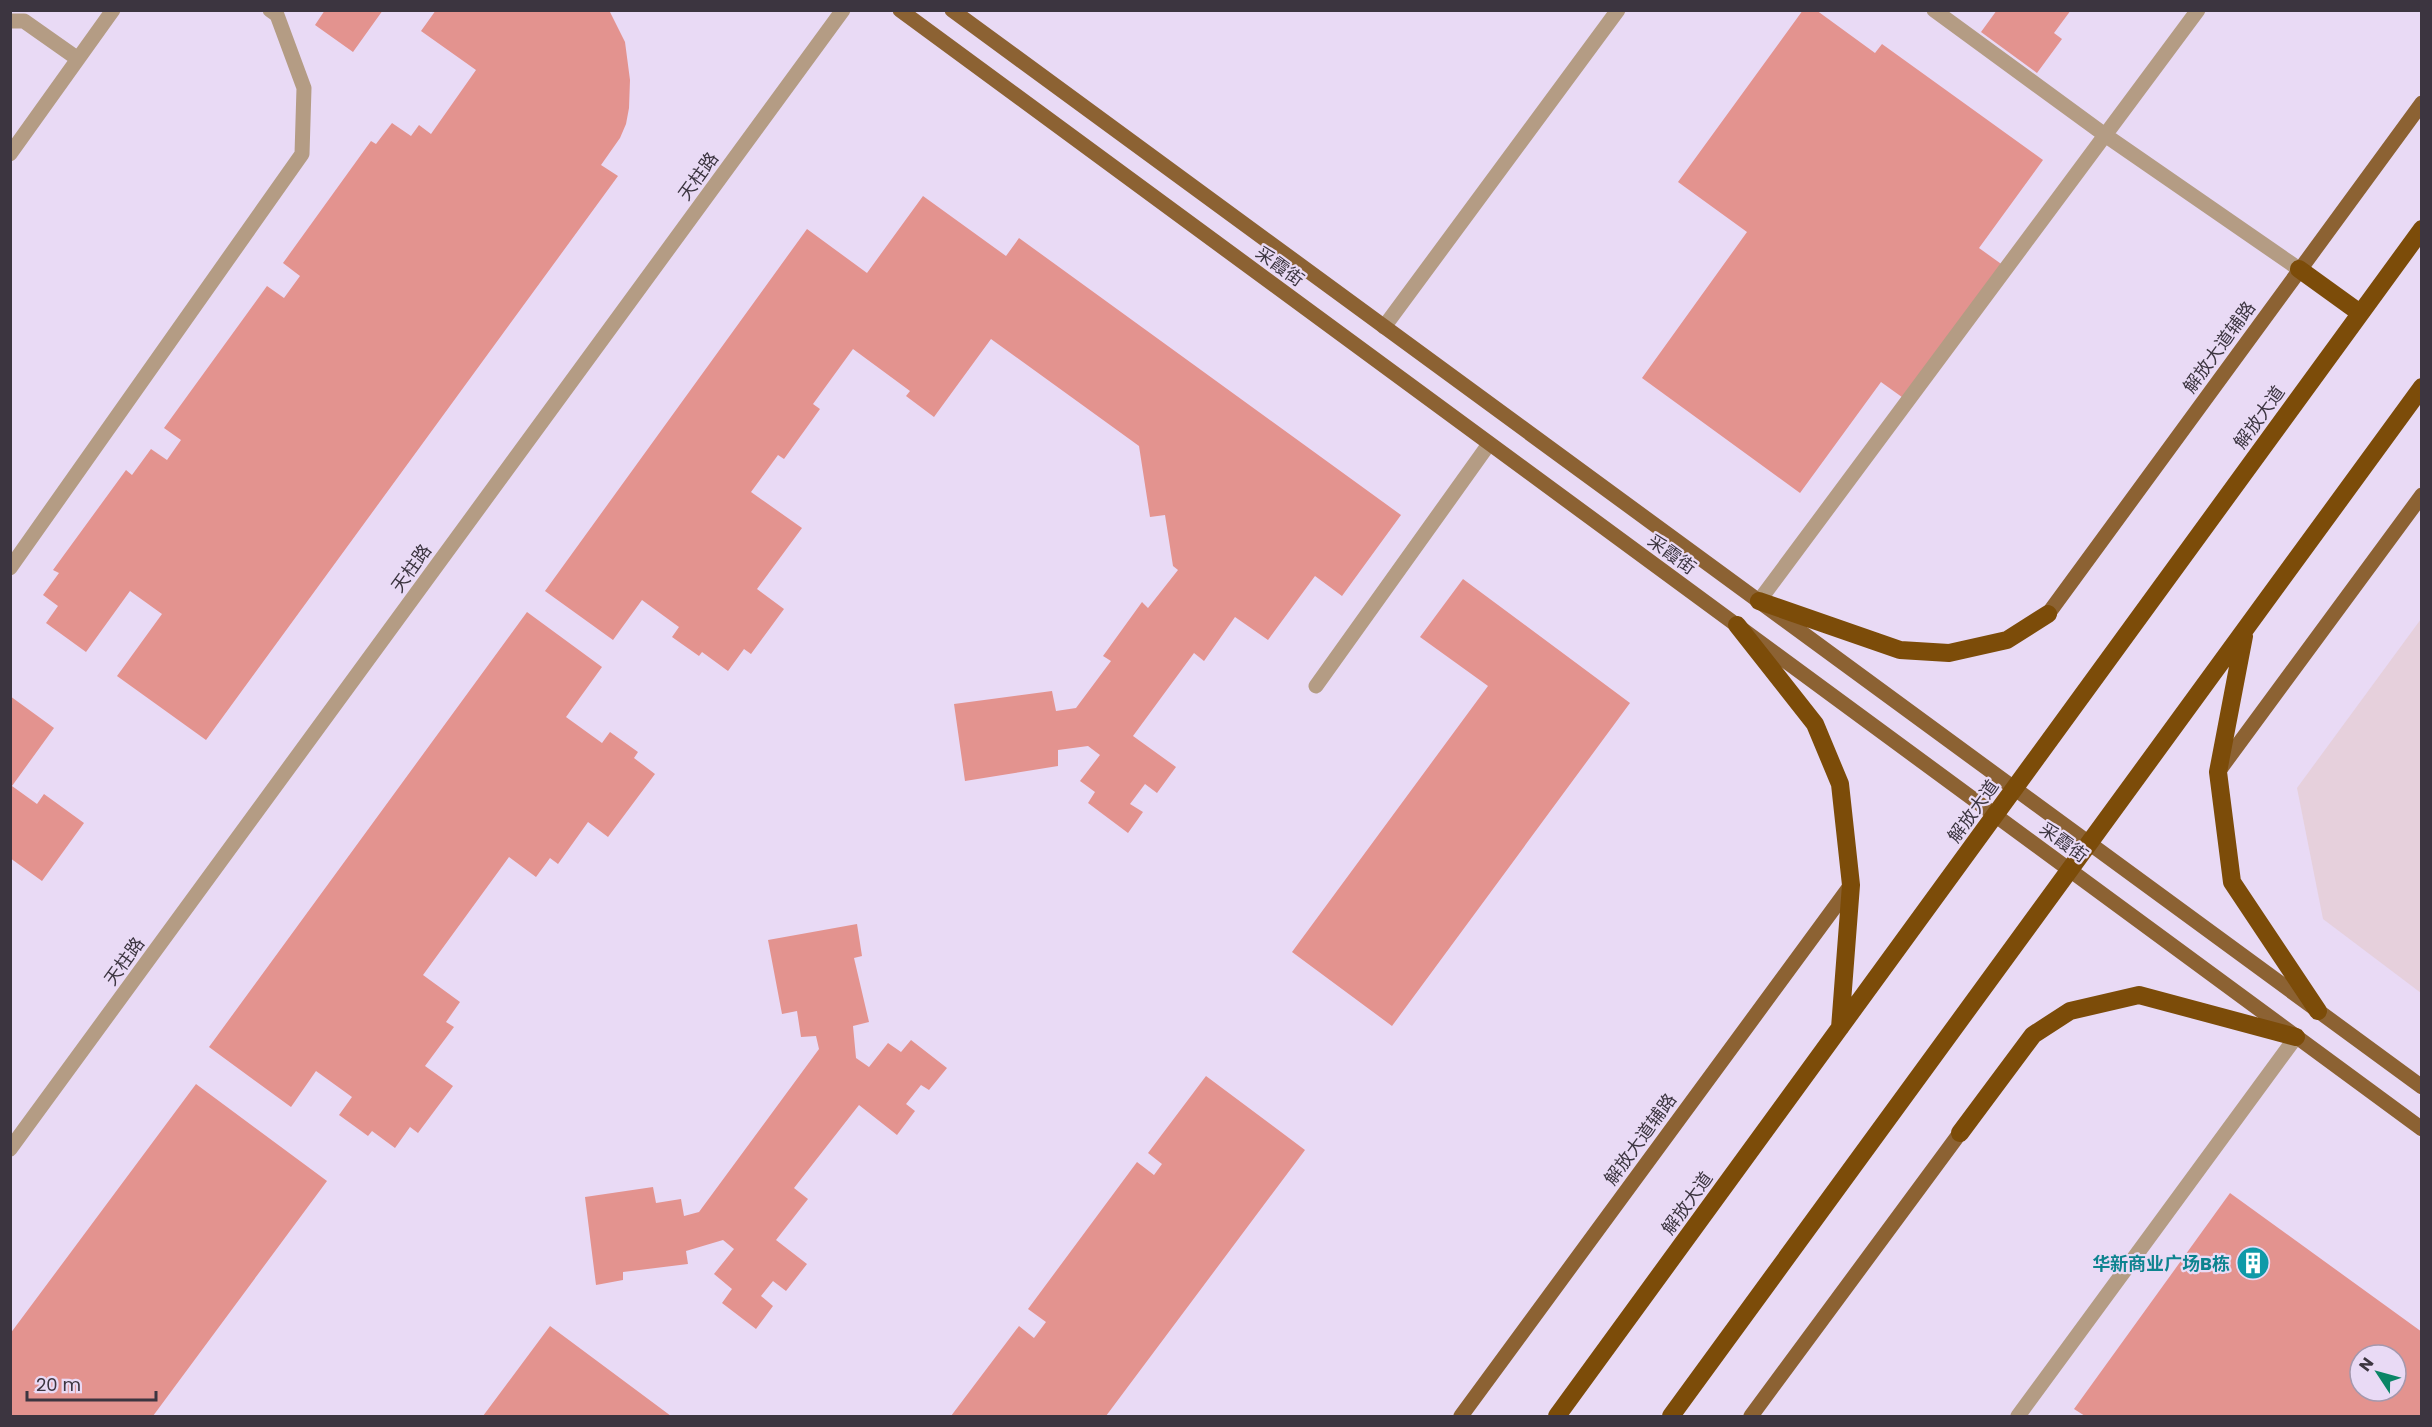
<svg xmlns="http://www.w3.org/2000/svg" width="2432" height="1427" font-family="Poppins,'Noto Sans SC',sans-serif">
<rect width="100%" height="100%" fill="#e9daf5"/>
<path fill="#e6d0dc" d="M 2421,619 L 2421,993 L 2323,919 L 2297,788 Z"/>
<path fill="#e3938f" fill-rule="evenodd" d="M 325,10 L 383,10 L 353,52 L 315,25 Z
M 436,10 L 609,10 L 625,42 L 630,80 L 629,108 L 626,124 L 620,138 L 601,165 L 618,176 L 206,740 L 117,676 L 162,614 L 130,591 L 86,652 L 46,623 L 58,606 L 43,595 L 59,573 L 53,570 L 126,470 L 132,475 L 151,449 L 167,460 L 181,440 L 164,428 L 267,286 L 284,298 L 300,276 L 283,263 L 371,141 L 376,144 L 392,123 L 411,136 L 419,125 L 431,134 L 476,70 L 421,31 Z
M 1803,10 L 1816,10 L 1875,53 L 1882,44 L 2043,160 L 1979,248 L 2011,271 L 1913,405 L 1881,382 L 1800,493 L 1642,378 L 1747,232 L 1678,182 Z
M 1997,10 L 2071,10 L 2054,33 L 2062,39 L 2037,73 L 1981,32 Z
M 923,196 L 1006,256 L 1019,238 L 1401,515 L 1342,596 L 1315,576 L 1268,640 L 1235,617 L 1204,661 L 1194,653 L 1133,736 L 1176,767 L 1157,793 L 1145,784 L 1130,804 L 1143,812 L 1128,833 L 1088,803 L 1095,792 L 1080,781 L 1100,755 L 1088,746 L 1058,750 L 1058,766 L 965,781 L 954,704 L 1052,691 L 1056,711 L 1076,708 L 1111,661 L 1103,656 L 1142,602 L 1148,608 L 1178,570 L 1173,566 L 1165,515 L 1150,517 L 1139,446 L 991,339 L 934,417 L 906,396 L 910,391 L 853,349 L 813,404 L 820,409 L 784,459 L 778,455 L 751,492 L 802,528 L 757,589 L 784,609 L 751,654 L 744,649 L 728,671 L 702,652 L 699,656 L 672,637 L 679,627 L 642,600 L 613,640 L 545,591 L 807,229 L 867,273 Z
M 1463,579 L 1630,703 L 1392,1026 L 1292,952 L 1488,686 L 1420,637 Z
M 527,612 L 602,667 L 566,717 L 602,743 L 610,732 L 638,752 L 634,758 L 655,774 L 608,837 L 588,822 L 558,864 L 550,858 L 536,877 L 509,857 L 423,975 L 460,1002 L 446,1022 L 454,1027 L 425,1066 L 453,1086 L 418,1133 L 410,1127 L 395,1148 L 372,1131 L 368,1136 L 339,1115 L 352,1097 L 316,1071 L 291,1107 L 209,1047 Z
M 10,696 L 54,728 L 12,786 L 37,804 L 44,794 L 84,823 L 42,881 L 10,858 Z
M 857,924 L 862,956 L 854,958 L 869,1022 L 853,1026 L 856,1058 L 869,1067 L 888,1043 L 901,1052 L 911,1040 L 947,1068 L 929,1090 L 921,1085 L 906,1104 L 915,1111 L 897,1135 L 859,1105 L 794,1188 L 808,1199 L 776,1240 L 807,1264 L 786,1291 L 773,1281 L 761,1296 L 773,1306 L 756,1329 L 722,1303 L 732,1289 L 714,1274 L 734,1249 L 723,1240 L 686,1251 L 688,1264 L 623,1272 L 623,1280 L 596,1285 L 585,1197 L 653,1187 L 656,1203 L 681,1199 L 684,1216 L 699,1212 L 819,1049 L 816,1036 L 801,1037 L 797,1011 L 782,1014 L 768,940 Z
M 1206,1076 L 1305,1150 L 1106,1416 L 951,1416 L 1019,1326 L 1034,1338 L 1046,1322 L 1028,1309 L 1137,1162 L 1154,1175 L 1162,1164 L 1148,1153 Z
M 196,1084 L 327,1181 L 153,1416 L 10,1416 L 10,1334 Z
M 2230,1193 L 2422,1332 L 2422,1416 L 2085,1416 L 2074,1409 ZM 2360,1355 L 2396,1355 L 2396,1391 L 2360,1391 Z
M 550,1326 L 671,1416 L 483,1416 Z"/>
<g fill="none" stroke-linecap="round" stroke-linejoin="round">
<path stroke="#b49c84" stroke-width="15" d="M 1934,10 L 2105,135 L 2299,269
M 10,21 L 24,21 L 78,59
M 10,154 L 113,10
M 1384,327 L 1618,10
M 10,568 L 302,154 L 304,88 L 277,15 L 270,10
M 1759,601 L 2198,10
M 1316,686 L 1489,444
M 10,1149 L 843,10
M 2018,1416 L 2296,1037"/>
<path stroke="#8c6233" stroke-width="15" d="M 900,10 L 2422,1129
M 952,10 L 2422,1087
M 2048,614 L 2422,103
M 2218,772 L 2422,495
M 1461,1416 L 1851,885
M 1751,1416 L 1960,1133"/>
<path stroke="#7c4c09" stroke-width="18" d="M 2299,269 L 2360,313
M 1759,601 L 1900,650 L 1949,653 L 2007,640 L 2048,614
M 1737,625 L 1815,724 L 1840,784 L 1851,885 L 1840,1028
M 2244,636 L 2218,772 L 2232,882 L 2318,1011
M 1960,1133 L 2033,1035 L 2070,1011 L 2139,995 L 2296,1037
M 1557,1416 L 2422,229
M 1671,1416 L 2422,387"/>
</g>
<defs>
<g id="building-disc" transform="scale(1.725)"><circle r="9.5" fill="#0f9aa8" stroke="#e9daf5"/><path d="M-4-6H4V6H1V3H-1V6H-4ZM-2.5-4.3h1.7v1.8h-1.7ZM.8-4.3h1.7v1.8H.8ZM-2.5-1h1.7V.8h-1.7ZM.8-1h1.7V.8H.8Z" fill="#fff"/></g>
</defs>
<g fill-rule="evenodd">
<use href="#building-disc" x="2253" y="1263"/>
</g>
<g text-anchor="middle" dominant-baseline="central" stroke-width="4.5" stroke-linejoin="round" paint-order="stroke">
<g font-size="18" fill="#3c3540" stroke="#e9daf5">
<text transform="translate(698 176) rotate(-54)">天柱路</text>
<text transform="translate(1280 266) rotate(36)">采霞街</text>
<text transform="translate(2219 347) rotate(-54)">解放大道辅路</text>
<text transform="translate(2259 417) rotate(-54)">解放大道</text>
<text transform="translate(1672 554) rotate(36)">采霞街</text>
<text transform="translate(411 568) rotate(-54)">天柱路</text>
<text transform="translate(1973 811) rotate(-54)">解放大道</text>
<text transform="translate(2064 842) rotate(36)">采霞街</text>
<text transform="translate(124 961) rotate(-54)">天柱路</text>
<text transform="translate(1640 1139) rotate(-54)">解放大道辅路</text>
<text transform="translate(1687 1203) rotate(-54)">解放大道</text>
</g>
<g font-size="18" font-weight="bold" fill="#0d838f" stroke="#e9daf5" text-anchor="end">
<text x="2230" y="1263">华新商业广场B栋</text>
</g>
</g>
<rect width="2432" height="1427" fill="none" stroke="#3c3540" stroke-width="24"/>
<g transform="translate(2378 1373) rotate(306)"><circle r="28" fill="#e9daf5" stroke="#a498ad" stroke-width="1.5"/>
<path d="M0-4.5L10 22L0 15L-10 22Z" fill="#0b8566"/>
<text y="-9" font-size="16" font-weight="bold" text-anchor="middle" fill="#3c3540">N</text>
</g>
<path d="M27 1391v9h129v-9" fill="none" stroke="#3c3540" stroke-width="3"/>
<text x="36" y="1391" font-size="18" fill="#3c3540" stroke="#e9daf5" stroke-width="4.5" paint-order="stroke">20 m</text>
</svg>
